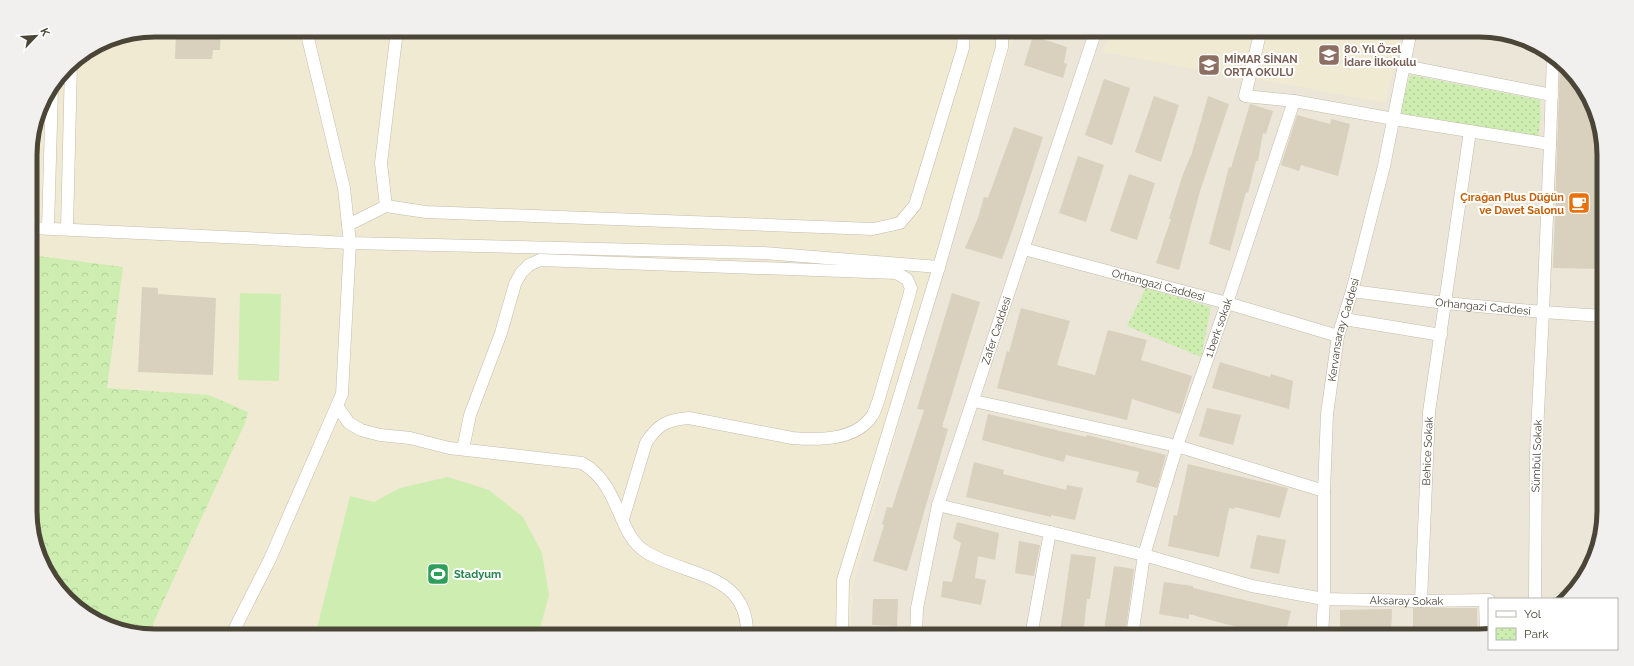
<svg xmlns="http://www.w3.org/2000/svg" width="1634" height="666" font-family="Raleway,sans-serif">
<defs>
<pattern id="forest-crowns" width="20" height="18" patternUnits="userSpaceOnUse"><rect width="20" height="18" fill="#cdeeb0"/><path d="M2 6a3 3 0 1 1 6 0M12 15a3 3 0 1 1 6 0" fill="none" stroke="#b2cd98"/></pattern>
<pattern id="park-dots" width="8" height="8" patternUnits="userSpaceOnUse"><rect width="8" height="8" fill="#cdeeb0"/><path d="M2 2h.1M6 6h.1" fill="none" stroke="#b2cd98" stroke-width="1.8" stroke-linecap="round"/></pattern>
</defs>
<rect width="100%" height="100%" fill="#f6f3ea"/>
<path fill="#ebe6d7" d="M 1015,30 L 1479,30 L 1519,37 L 1548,51 L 1578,79 L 1603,139 L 1604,511 L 1597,551 L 1578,587 L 1566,599 L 1489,599 L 1487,636 L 850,636 L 852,587 L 930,314 L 965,201 Z"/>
<path fill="#f0ead3" d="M 155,30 L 1015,30 L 965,201 L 930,314 L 852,587 L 850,636 L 155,636 L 115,629 L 61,593 L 32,535 L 30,147 L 43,100 L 73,61 L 108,39 Z
M 1110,30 L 1253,30 L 1243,78 L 1103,52 Z
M 1268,30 L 1402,30 L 1386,103 L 1256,79 Z"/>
<path fill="#cdeeb0" d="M 240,293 L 281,294 L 279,381 L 238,380 Z
M 448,477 L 489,490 L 523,517 L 542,553 L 549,595 L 538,636 L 315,636 L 350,496 L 374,502 L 400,488 Z"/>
<path fill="url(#forest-crowns)" d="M 31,255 L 123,267 L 107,388 L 209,395 L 248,412 L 245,423 L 148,635 L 115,629 L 61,593 L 32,535 Z"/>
<path fill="url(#park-dots)" d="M 1410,75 L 1540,100 L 1541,116 L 1538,138 L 1400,113 Z
M 1146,288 L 1211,307 L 1201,357 L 1127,326 Z"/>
<path fill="#d9d0be" d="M 176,30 L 221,30 L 220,50 L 213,50 L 212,59 L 175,59 Z
M 1033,36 L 1067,47 L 1064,63 L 1067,64 L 1063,78 L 1024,65 Z
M 1560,62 L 1578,79 L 1603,139 L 1603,269 L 1553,268 Z
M 1104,79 L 1130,88 L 1112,145 L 1085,135 Z
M 1154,96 L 1179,105 L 1161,162 L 1135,152 Z
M 1208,96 L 1229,104 L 1200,191 L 1179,270 L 1156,263 L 1171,219 L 1169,219 L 1183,174 L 1192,153 Z
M 1250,104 L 1273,111 L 1266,134 L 1263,133 L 1258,161 L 1256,161 L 1248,193 L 1246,192 L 1230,251 L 1209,244 L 1229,167 L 1231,168 Z
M 1297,115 L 1330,124 L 1331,119 L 1350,124 L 1338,176 L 1301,165 L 1299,171 L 1281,165 Z
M 1014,127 L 1043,137 L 1015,223 L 1002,259 L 965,248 L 978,218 L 984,197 L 988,198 Z
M 1078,156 L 1104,165 L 1086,222 L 1059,213 Z
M 1129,174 L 1155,183 L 1137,240 L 1110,231 Z
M 142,287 L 158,288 L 158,294 L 216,298 L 213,375 L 138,372 Z
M 952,293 L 980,302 L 942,427 L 948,429 L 907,571 L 873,561 L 884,525 L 882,524 L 887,507 L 892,508 L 924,410 L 917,409 Z
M 1021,308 L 1070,321 L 1057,365 L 1095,375 L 1108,330 L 1147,340 L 1141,360 L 1192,376 L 1180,414 L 1132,399 L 1127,420 L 997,388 L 1007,351 L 1009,352 Z
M 1220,362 L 1270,377 L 1271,374 L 1293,381 L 1289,409 L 1212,388 Z
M 1207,408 L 1241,415 L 1233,445 L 1199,436 Z
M 988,414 L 1086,437 L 1087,435 L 1166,455 L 1157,488 L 1136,482 L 1139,472 L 1066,455 L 1064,462 L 982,440 Z
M 974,462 L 1004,470 L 1003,474 L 1066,490 L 1067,485 L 1083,488 L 1075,520 L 1051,515 L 1051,517 L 966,497 Z
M 1188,464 L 1288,488 L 1280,518 L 1235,507 L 1234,509 L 1229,508 L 1219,557 L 1168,546 L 1174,515 L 1177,516 Z
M 957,522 L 999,533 L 995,560 L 978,556 L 975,578 L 986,580 L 981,605 L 941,597 L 943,581 L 952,582 L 961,543 L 953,538 Z
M 1257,535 L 1286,540 L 1279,574 L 1250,568 Z
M 1019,541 L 1040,545 L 1034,576 L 1015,573 Z
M 1071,554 L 1096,557 L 1090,599 L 1087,599 L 1083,636 L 1060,632 Z
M 1114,566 L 1134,569 L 1125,636 L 1103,636 Z
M 1164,582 L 1193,586 L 1193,588 L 1291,611 L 1285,636 L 1269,636 L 1189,614 L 1189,619 L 1159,614 Z
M 873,599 L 898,599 L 897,626 L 872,625 Z
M 1413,608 L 1477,608 L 1478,634 L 1413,636 Z
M 1392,609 L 1391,635 L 1340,633 L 1340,610 Z"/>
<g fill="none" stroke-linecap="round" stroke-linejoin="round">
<g stroke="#c3bcab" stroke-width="13">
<g id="minor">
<path d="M 1261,30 L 1245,96 L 1294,101 L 1394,119 L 1550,144 L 1553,55"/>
<path d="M 1404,66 L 1552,95"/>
<path d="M 1550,144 L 1543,312 L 1603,316"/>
<path d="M 386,206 L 381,163 L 397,30"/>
<path d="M 348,225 L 386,206 L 426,212 L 873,229 L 900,223 L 915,205 L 963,48 L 964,30"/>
<path d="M 31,228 L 350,243 L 764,253 L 939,267"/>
<path d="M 48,228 L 52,88"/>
<path d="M 67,228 L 71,64"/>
<path id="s1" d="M 1024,249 L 1227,303 L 1338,336"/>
<path id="s2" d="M 1352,291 L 1445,303 L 1543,312 L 1536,452 L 1535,599"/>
<path d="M 1344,319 L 1441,335"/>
<path d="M 974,401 L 1177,446 L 1324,491"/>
<path d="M 337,406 L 349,423 L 361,430 L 380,435 L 410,438 L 449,448 L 582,463 C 621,485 617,535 646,552 C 687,577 749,572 747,636"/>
<path d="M 463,449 L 470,415 L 501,333 L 515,284 L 521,273 L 529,265 L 540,260 L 896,273 L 907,279 L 911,288 L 909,296 L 878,402 C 876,406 875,412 872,416 C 855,441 818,440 792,438 L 689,418 C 667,420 658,424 646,443 L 623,519"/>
<path id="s3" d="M 938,505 L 1144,555 L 1252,586 L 1324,599 L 1421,601 L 1489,600"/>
<path d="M 1560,599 L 1566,599"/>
<path d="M 1485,600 L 1486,636"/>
<path id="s4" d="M 1421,601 L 1429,412 L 1470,131"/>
<path d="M 231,636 L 270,559 L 342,394 L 350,243 L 344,188 L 306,30"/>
<path d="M 842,636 L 843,580 L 939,267 L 1002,47 L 1002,38 L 998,30"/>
<path id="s5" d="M 916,636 L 917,608 L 938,505 L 1096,30"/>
<path d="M 1031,636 L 1050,532"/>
<path id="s6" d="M 1132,636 L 1144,555 L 1177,446 L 1227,303 L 1294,101"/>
<path id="s7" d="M 1322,636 L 1324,599 L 1324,491 L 1327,414 L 1338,336 L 1352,291 L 1384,166 L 1411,30"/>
</g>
</g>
<use href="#minor" stroke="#fff" stroke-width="12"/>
</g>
<defs>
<g id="school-square" transform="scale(1.15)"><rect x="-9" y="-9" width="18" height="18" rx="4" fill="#8d6e63" stroke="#fff"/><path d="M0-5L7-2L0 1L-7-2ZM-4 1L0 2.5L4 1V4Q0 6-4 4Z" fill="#fff"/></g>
<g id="cafe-square" transform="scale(1.15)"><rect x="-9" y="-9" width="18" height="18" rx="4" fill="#e8710a" stroke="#fff"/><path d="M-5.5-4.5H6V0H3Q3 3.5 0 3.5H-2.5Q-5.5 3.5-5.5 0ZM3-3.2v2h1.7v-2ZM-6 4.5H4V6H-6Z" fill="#fff"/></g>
<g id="stadium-square" transform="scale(1.15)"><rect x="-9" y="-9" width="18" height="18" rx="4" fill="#2e9e5b" stroke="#fff"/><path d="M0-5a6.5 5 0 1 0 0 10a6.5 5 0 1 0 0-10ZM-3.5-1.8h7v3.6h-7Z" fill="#fff"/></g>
</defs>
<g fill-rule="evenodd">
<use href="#school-square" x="1329" y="55"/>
<use href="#school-square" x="1209" y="65"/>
<use href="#cafe-square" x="1579" y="203"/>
<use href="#stadium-square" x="438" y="574"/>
</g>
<g text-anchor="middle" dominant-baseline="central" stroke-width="4" stroke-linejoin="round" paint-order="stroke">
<g font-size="11" font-weight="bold" fill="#785e54" stroke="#fff" text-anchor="start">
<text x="1344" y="49">80. Yıl Özel<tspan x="1344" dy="13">İdare İlkokulu</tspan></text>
<text x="1224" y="59">MİMAR SİNAN<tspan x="1224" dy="13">ORTA OKULU</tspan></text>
</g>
<g font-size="11" font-weight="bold" fill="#c56008" stroke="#fff" text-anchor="end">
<text x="1564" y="197">Çırağan Plus Düğün<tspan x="1564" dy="13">ve Davet Salonu</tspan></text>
</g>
<g font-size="11" fill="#4b4537" stroke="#fff">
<text stroke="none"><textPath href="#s1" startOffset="139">Orhangazi Caddesi</textPath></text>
<text stroke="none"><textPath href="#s2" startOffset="132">Orhangazi Caddesi</textPath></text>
<text stroke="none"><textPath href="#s6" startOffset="321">1.berk sokak</textPath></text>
<text stroke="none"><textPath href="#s7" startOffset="308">Kervansaray Caddesi</textPath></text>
<text stroke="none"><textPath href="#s5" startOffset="317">Zafer Caddesi</textPath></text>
<text stroke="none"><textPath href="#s4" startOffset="150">Behice Sokak</textPath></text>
<text transform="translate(1537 456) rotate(-88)">Sümbül Sokak</text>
<text stroke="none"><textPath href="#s3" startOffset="480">Aksaray Sokak</textPath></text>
</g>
<g font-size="11" font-weight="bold" fill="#27864d" stroke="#fff" text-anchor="start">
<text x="454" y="574">Stadyum</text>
</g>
</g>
<path d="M0 0H1634V666H0ZM155 37H1479A118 118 0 0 1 1597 155V511A118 118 0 0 1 1479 629H155A118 118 0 0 1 37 511V155A118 118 0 0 1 155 37Z" fill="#f1f0ef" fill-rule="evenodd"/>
<path fill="none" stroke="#4b4537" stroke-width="5" d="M155 37H1479A118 118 0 0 1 1597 155V511A118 118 0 0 1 1479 629H155A118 118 0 0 1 37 511V155A118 118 0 0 1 155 37Z"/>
<rect x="1488" y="598" width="130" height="52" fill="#ffffff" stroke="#b7b5af"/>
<rect x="1496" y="611" width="20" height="6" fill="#ffffff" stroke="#b7b5af"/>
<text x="1524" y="618" font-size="12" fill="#4b4537">Yol</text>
<rect x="1496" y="628" width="20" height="12" fill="url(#park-dots)" stroke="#b7b5af"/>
<text x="1524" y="638" font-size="12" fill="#4b4537">Park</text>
<g transform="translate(36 36) rotate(65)" stroke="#ffffff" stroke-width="3" paint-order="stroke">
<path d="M0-3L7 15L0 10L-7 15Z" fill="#4b4537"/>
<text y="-6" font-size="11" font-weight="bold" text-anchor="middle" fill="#4b4537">K</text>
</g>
</svg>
